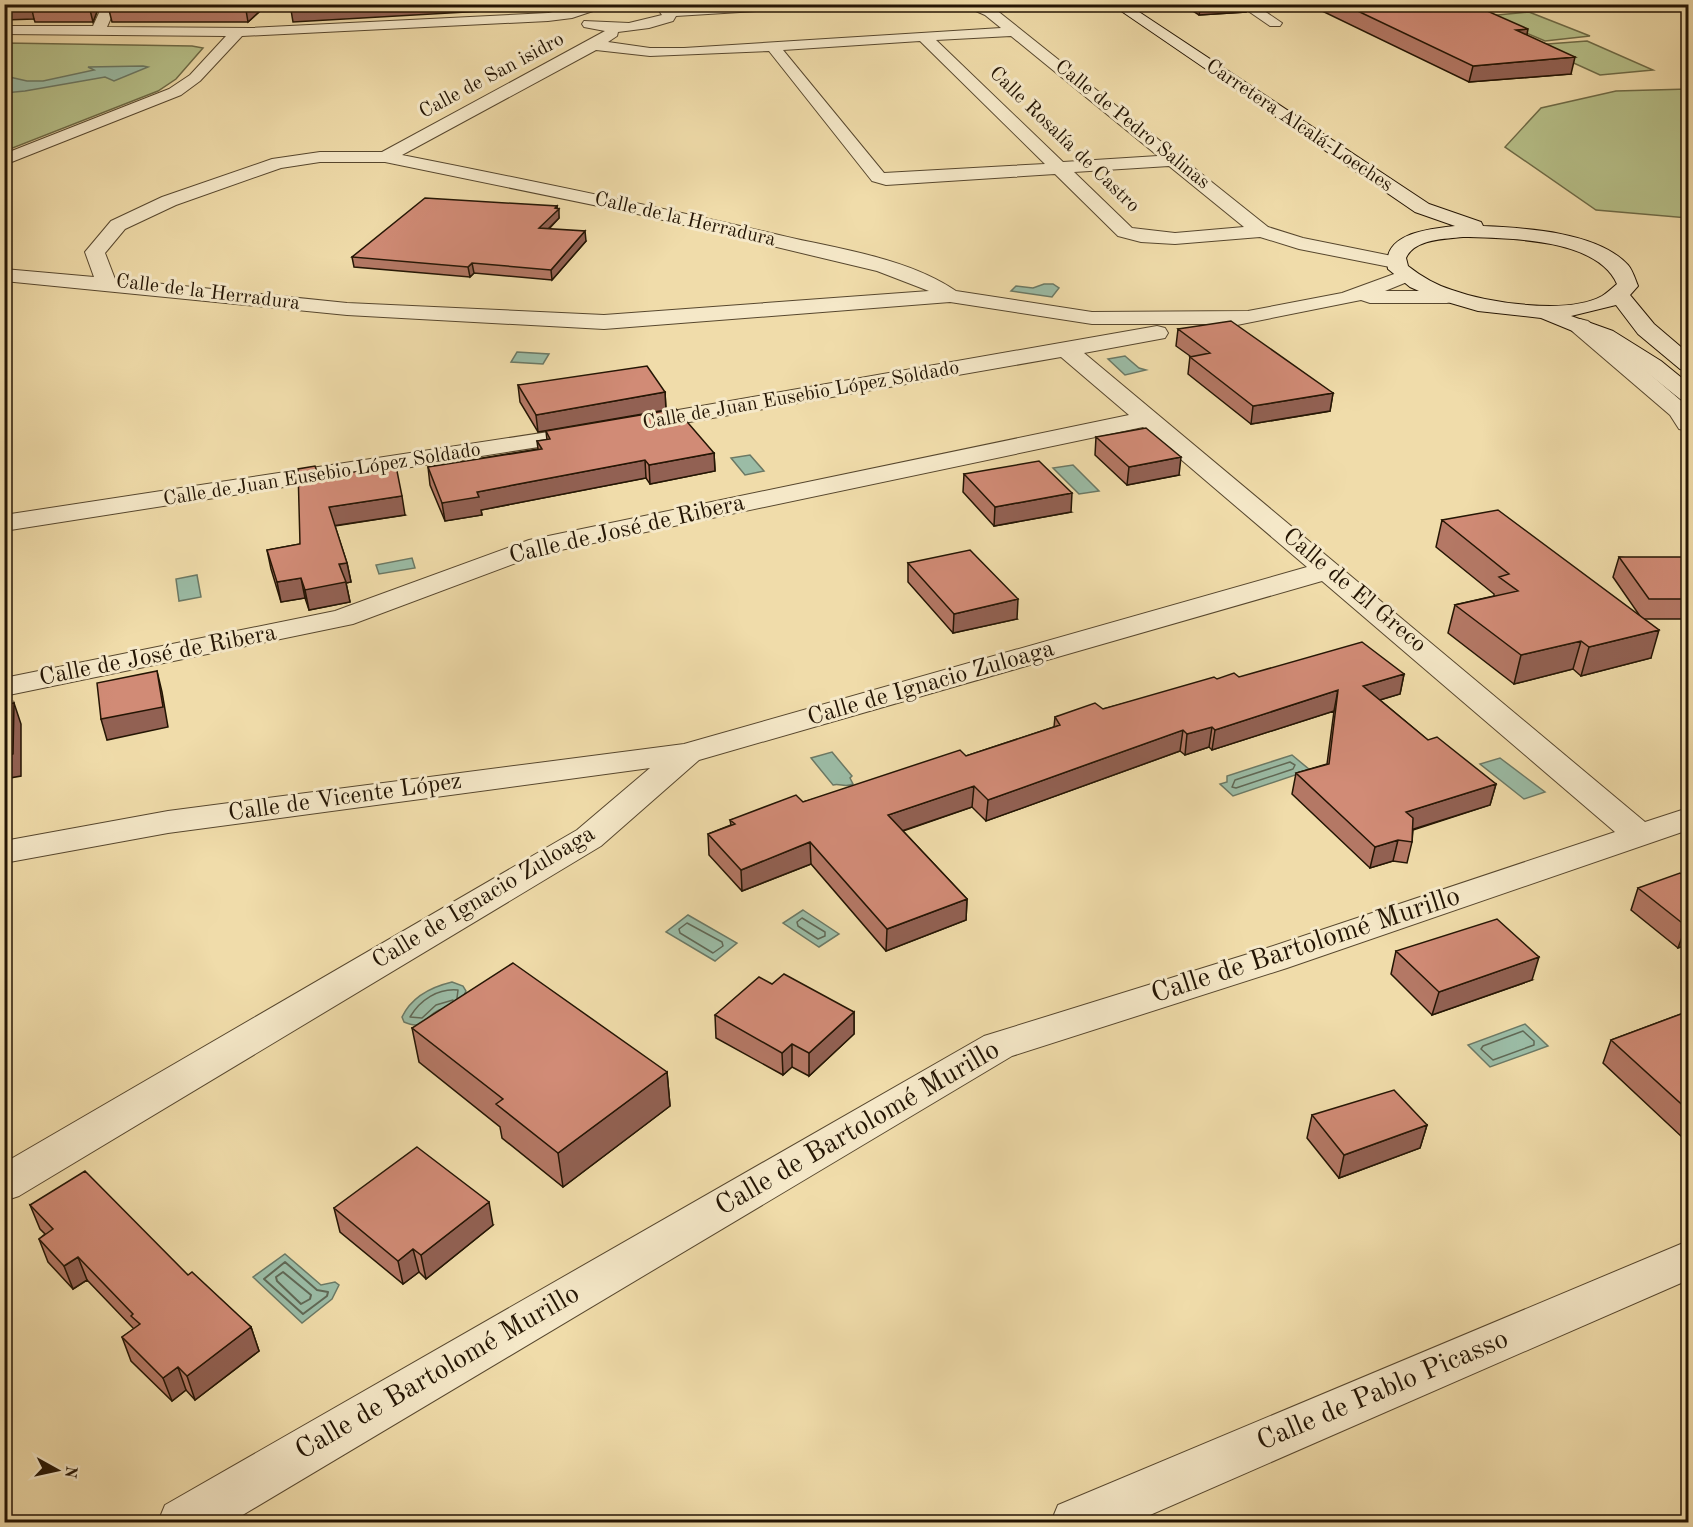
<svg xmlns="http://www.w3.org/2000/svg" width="1693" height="1527" font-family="'Old Standard TT',serif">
<rect width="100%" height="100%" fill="#f0dcaa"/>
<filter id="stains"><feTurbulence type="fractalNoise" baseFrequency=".00333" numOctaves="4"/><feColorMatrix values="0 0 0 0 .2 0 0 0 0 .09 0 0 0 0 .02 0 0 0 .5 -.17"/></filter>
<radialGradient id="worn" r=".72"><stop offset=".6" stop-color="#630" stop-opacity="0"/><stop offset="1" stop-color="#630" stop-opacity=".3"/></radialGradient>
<path fill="#b7c18a" stroke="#6e6b47" stroke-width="1.5" d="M 1529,12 L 1590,36 L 1545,41 L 1487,16 Z
M 1587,41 L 1653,70 L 1600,75 L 1534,45 Z
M 5,43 L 192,46 L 203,48 L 176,79 L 158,91 L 5,151 Z
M 1688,89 L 1688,218 L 1596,210 L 1505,147 L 1541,108 L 1616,91 Z"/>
<path fill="#9bbca6" stroke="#6b7965" stroke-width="1.5" d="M 143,66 L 148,67 L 114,81 L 105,77 L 25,91 L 5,93 L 5,76 L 27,81 L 43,81 L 94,70 L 88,67 Z
M 1044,284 L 1053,284 L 1059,288 L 1052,297 L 1011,291 L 1016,286 L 1033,288 Z
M 517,352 L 549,354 L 543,364 L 511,362 Z
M 1125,356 L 1139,368 L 1146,370 L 1125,375 L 1108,359 Z
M 750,455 L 764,471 L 745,475 L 731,458 Z
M 1073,465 L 1099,491 L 1079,494 L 1053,468 Z
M 412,558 L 415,568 L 379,574 L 376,565 Z
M 197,575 L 201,597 L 179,601 L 176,579 Z
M 832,752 L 852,776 L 850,778 L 853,784 C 845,788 840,783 833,785 L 811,758 Z
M 1292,755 L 1310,770 L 1233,796 L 1220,784 L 1227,782 L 1227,776 Z
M 1500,758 L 1545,792 L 1524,799 L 1480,764 Z
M 803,910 L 839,934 L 819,947 L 783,923 Z
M 688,915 L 737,943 L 715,961 L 666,932 Z
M 452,982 L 463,986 L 466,991 L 459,1005 C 452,1007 445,1008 439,1010 C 424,1017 425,1031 404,1022 L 402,1017 C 411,998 431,987 452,982 Z
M 1525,1024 L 1548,1046 L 1490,1067 L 1468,1045 Z
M 285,1254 L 321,1285 L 335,1282 L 339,1285 L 332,1299 L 302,1323 L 253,1277 Z"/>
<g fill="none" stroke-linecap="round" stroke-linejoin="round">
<path stroke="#606855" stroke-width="1.5" d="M 1290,762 L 1295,765 L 1293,769 L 1236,788 L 1232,787 L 1235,780 Z
M 802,918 L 825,932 L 825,936 L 818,939 L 798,926 L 797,922 Z
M 687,923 L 722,942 L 723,946 L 713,953 L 680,933 L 679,929 Z
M 453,1000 L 436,1005 L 422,1018 L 410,1017 C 420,1000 438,988 458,990 L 457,998
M 1523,1031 L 1534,1041 L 1534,1045 L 1493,1060 L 1481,1049 L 1483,1046 Z"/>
<path stroke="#606855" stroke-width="2" d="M 285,1262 L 317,1290 L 328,1292 L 327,1296 L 303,1314 L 264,1279 Z
M 283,1272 L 311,1295 L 310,1299 L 301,1304 L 277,1281 L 276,1277 Z"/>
<g stroke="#57472e" stroke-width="2">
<path id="street" d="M 103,4 L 117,4 L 107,27 L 251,28 L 548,13 L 591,4 L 614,4 L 572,18 L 548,21 L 242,36 L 200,81 L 181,95 L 4,165 L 4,154 L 169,89 L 190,75 L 226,36 L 4,34 L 4,26 L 93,26 Z
M 640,4 L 666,4 L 673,8 L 728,4 L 812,4 L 806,8 L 676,16 L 673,21 L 649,28 L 618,32 L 617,36 L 608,42 L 650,48 L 684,48 L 1001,28 L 985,15 L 960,4 L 981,4 L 995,9 L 1268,227 L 1303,238 L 1402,258 L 1405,262 L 1402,266 L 1395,268 L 1299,249 L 1260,237 L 1175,244 L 1141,242 L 1118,236 L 1055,174 L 886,185 L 872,181 L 769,51 L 650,56 L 596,50 L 402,155 C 528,180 654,206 779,235 C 837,249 906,257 956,291 L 1092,312 L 1248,311 L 1342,293 L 1405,270 L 1412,272 L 1415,276 L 1412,280 L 1385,291 L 1447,291 L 1454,293 L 1458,297 L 1454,301 L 1447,303 L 1370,303 L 1361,300 L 1232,326 L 1224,324 L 1092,324 L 950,302 L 604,329 L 347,315 L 4,281 L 4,269 L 94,277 L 85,252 L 111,221 L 162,197 L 272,159 L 320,152 L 382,152 L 605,31 L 584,27 L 582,24 L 584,21 L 629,23 L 662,15 L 659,11 ZM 1011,36 L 1158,156 L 1063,162 L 936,40 ZM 920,41 L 1045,164 L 884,173 L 783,50 ZM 320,162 L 385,162 L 642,215 L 877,271 L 929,291 L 604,315 L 347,303 L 115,279 L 105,253 L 125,229 L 176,205 L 281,168 ZM 1169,166 L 1244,227 L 1175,233 L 1132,228 L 1074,172 Z
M 1238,4 L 1254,4 L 1282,23 L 1280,26 L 1270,26 Z
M 1580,319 L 1588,321 L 1686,405 L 1688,408 L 1688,431 L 1679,429 L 1670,415 L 1572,331 L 1569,326 L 1572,321 Z
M 1157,326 L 1165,328 L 1168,333 L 1165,338 L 1084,353 L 1645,822 L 1688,808 L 1688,830 L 1287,968 L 1012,1056 L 231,1522 L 158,1522 L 165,1505 L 984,1036 L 1261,950 L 1615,832 L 1322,581 L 699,760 L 601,846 L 19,1196 L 4,1201 L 4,1163 L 577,830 L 650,768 L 168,833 L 4,863 L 4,841 L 168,811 L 684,744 L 1307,567 L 1143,427 L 537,555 L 353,624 L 4,696 L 4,678 L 335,611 L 529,540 L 1129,415 L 1061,357 L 638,431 L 629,429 L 626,424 L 629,419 L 638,417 Z
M 581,427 L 590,429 L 593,434 L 590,439 L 4,531 L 4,515 Z
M 1688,1241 L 1688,1280 L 1134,1522 L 1051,1522 L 1058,1505 Z"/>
</g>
<g stroke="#241504" stroke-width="2">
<path id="secondary" d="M 1111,4 L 1127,4 L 1429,204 L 1481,222 L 1483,226 C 1526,228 1598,232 1628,265 C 1633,271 1635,279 1638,286 L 1630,295 L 1654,324 L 1688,353 L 1688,371 L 1680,369 L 1638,334 L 1616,305 L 1571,316 L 1613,331 L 1661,361 L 1688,383 L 1688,401 L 1680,399 L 1645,371 L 1597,341 L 1541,318 L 1478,311 L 1437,299 L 1410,287 L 1388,269 C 1381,233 1429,229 1455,226 L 1415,212 ZM 1463,237 C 1507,238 1597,238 1617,284 C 1612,288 1607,293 1602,296 C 1568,315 1488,303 1452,290 C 1436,285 1422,277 1408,266 L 1406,258 C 1414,239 1445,239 1463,237 Z"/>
</g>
<use href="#street" fill="#f5e8c8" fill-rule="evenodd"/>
<use href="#secondary" fill="#f5e8c8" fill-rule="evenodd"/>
</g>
<path fill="#b47865" stroke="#241504" stroke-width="1.5" d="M 4,4 L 100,4 L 93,22 L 35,22 L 34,19 Z
M 112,4 L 268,4 L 248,22 L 112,22 L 109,10 Z
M 1182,4 L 1247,4 L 1246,12 L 1199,15 Z
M 1258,4 L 1482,4 L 1487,6 L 1486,11 L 1527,35 L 1571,74 L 1469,82 L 1316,8 L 1269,11 Z
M 557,206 L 559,218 L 549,229 L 586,241 L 552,280 L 474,273 L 470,277 L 354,267 L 352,257 Z
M 1178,329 L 1333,393 L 1330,411 L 1251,424 L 1188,374 L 1190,356 L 1176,346 Z
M 518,385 L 665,392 L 666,410 L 538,432 L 520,402 Z
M 546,431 L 714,453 L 715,471 L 650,484 L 646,478 L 481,510 L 482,515 L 445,521 L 430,485 L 428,467 L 538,449 L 537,441 L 547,440 Z
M 1096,437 L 1179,475 L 1127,485 L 1095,455 Z
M 964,474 L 1071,512 L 994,526 L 963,492 Z
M 319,477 L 405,515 L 335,526 L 347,563 L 351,582 L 346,583 L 350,602 L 309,610 L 305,598 L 281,602 L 271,569 L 267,550 L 300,544 Z
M 1442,520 L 1640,616 L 1613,577 L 1619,557 L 1689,565 L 1689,619 L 1645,619 L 1651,658 L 1581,676 L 1573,669 L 1514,684 L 1448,633 L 1455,605 L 1494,596 L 1494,594 L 1436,547 Z
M 908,563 L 1017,619 L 953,633 L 908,582 Z
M 1404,674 L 1400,694 L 1380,700 L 1428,740 L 1496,784 L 1490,805 L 1413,830 L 1412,842 L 1407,863 L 1393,861 L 1370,868 L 1292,794 L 1296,773 L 1327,764 L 1334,711 L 1212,750 L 1209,747 L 1185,755 L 1180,751 L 986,821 L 972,807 L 903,831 L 967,899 L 966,920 L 886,951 L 811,864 L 742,891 L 709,855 L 708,834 L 731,825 L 730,820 L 803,802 L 966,756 L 1054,727 L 1055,717 L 1103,709 L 1217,679 L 1239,677 Z
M 1689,880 L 1689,944 L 1678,948 L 1631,910 L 1638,888 Z
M 1396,951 L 1532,980 L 1432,1015 L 1391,974 Z
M 772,984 L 854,1012 L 854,1034 L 809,1076 L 792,1067 L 783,1075 L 716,1038 L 715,1015 Z
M 1689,1011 L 1689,1136 L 1683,1138 L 1603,1063 L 1611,1040 Z
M 412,1028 L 667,1072 L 670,1106 L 563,1187 L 502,1138 L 500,1127 L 419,1062 Z
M 1312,1115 L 1427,1125 L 1420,1148 L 1339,1178 L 1307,1138 Z
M 30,1205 L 188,1275 L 251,1327 L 259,1351 L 195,1400 L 186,1390 L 172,1401 L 131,1361 L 122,1337 L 134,1329 L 87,1280 L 73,1289 L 48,1262 L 39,1239 L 45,1234 L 40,1229 Z
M 334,1208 L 493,1225 L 426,1279 L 419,1272 L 403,1284 L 340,1232 Z"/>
<path fill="#926153" stroke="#241504" stroke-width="1.5" d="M 92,4 L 100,4 L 93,22 L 90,10 Z
M 253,4 L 268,4 L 248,22 L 246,10 Z
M 394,4 L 551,4 L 551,7 L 293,22 L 291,10 Z
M 1201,4 L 1247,4 L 1246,12 L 1199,15 Z
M 1269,4 L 1317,4 L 1316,8 L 1269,11 Z
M 1487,6 L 1484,22 L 1478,7 Z
M 34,7 L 32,10 L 34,19 L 4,20 L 4,8 Z
M 1528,29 L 1525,45 L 1516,30 Z
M 1575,57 L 1571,74 L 1469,82 L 1473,66 Z
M 557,206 L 558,210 L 559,209 L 559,218 L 540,237 L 539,228 Z
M 585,231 L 586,241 L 552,280 L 551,270 Z
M 472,263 L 474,273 L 470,277 L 468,267 Z
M 665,392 L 666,410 L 538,432 L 536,415 Z
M 1333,393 L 1330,411 L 1251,424 L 1253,406 Z
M 714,453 L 715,471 L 650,484 L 649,465 Z
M 1181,457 L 1179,475 L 1127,485 L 1129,467 Z
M 645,460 L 646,478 L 481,510 L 482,515 L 445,521 L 442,503 L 477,492 Z
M 1072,493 L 1071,512 L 994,526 L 995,507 Z
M 402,496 L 405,515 L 332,526 L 329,507 Z
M 347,563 L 351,582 L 346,583 L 350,602 L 309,610 L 305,590 L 339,564 Z
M 301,578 L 305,598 L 281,602 L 277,582 Z
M 1018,599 L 1017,619 L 953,633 L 954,614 Z
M 1659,630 L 1651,658 L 1581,676 L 1589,647 Z
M 1581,641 L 1573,669 L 1514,684 L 1521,655 Z
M 157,671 L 162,692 L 168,727 L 107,740 L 101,719 Z
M 1404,674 L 1400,694 L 1359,706 L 1363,686 Z
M 1338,690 L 1334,711 L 1212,750 L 1215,730 Z
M 14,703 L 21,724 L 21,776 L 4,779 L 4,756 Z
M 1212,727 L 1209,747 L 1185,755 L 1187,734 Z
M 1183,730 L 1180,751 L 986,821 L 988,800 Z
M 1496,784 L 1490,805 L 1401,833 L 1406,812 Z
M 974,786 L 972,807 L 887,836 L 888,815 Z
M 1398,840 L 1393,861 L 1370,868 L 1375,847 Z
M 810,842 L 811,864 L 742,891 L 741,870 Z
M 967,899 L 966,920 L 886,951 L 887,929 Z
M 1689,925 L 1689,944 L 1678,948 L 1686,926 Z
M 1539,957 L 1532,980 L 1432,1015 L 1439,992 Z
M 854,1012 L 854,1034 L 809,1076 L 809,1053 Z
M 792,1044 L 792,1067 L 783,1075 L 782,1053 Z
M 667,1072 L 670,1106 L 563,1187 L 558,1153 Z
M 1427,1125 L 1420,1148 L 1339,1178 L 1344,1155 Z
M 1689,1125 L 1689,1136 L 1683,1138 Z
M 489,1202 L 493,1225 L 426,1279 L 421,1255 Z
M 413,1249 L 419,1272 L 403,1284 L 398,1261 Z
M 78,1257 L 87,1280 L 73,1289 L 64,1266 Z
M 251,1327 L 259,1351 L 195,1400 L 187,1376 Z
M 178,1367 L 186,1390 L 172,1401 L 163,1378 Z"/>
<path fill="#d18b76" stroke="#241504" stroke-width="1.5" d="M 4,4 L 92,4 L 90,10 L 32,10 L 34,7 L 4,8 Z
M 112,4 L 253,4 L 246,10 L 109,10 Z
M 292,4 L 394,4 L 291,10 Z
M 1343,4 L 1482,4 L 1487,6 L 1478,7 L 1528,29 L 1516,30 L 1575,57 L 1473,66 Z
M 425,198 L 557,206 L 555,208 L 559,209 L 539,228 L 585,231 L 551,270 L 472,263 L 468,267 L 352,257 Z
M 1231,321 L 1333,393 L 1253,406 L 1190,357 L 1210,353 L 1178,329 Z
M 647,366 L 665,392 L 536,415 L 518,385 Z
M 676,409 L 714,453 L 649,465 L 645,460 L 477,492 L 479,497 L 442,503 L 428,467 L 542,449 L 537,441 L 550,439 L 546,431 Z
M 1146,428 L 1181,457 L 1129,467 L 1096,437 Z
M 1039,461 L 1072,493 L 995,507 L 964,474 Z
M 315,466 L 319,477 L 396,466 L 402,496 L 329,507 L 347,563 L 339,564 L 346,582 L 305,590 L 301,578 L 277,582 L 267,550 L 300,544 L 298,469 Z
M 1498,510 L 1659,630 L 1589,647 L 1581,641 L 1521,655 L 1455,605 L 1518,591 L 1499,577 L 1509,574 L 1442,520 Z
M 970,550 L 1018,599 L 954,614 L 908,563 Z
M 1619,557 L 1683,557 L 1689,565 L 1689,599 L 1649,599 Z
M 1362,642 L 1404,674 L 1363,686 L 1428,740 L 1437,737 L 1496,784 L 1406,812 L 1413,818 L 1412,842 L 1398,840 L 1375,847 L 1296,773 L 1329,764 L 1338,690 L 1215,730 L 1212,727 L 1187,734 L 1183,730 L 988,800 L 974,786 L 888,815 L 967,899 L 887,929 L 810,842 L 741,870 L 708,834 L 735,824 L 730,820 L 796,795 L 803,802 L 960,750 L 966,756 L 1060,725 L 1055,717 L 1095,703 L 1103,709 L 1214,677 L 1217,679 L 1234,673 L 1239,677 Z
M 157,671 L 163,707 L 101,719 L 97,683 Z
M 14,703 L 13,754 L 4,756 L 4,705 Z
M 1680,873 L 1689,880 L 1689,925 L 1686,926 L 1638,888 Z
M 1497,919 L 1539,957 L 1439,992 L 1396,951 Z
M 513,963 L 667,1072 L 558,1153 L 496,1104 L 503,1099 L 412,1028 Z
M 784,974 L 854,1012 L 809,1053 L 792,1044 L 782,1053 L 715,1015 L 759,977 L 772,984 Z
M 1689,1011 L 1689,1111 L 1611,1040 Z
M 1394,1090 L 1427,1125 L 1344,1155 L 1312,1115 Z
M 417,1147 L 489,1202 L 421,1255 L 413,1249 L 398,1261 L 334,1208 Z
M 85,1171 L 188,1275 L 192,1272 L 251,1327 L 187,1376 L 178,1367 L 163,1378 L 122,1337 L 140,1324 L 131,1316 L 133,1314 L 78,1257 L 64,1266 L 39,1239 L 53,1229 L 30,1205 Z"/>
<g text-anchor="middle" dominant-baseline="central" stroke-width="6" stroke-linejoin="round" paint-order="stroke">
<g font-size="20" fill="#241504" stroke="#f5e8c8">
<text transform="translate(492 76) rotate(-28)">Calle de San isidro</text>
<text transform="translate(1132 125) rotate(39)">Calle de Pedro Salinas</text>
<text transform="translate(1299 126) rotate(34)">Carretera Alcalá-Loeches</text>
<text transform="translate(1064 140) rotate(44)">Calle Rosalía de Castro</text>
<text transform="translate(685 220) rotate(13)">Calle de la Herradura</text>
<text transform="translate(208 293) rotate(7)">Calle de la Herradura</text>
<text transform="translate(801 396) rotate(-10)">Calle de Juan Eusebio López Soldado</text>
<text transform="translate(322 475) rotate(-9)">Calle de Juan Eusebio López Soldado</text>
</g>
<g font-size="24" fill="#241504" stroke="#f5e8c8">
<text transform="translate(627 530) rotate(-13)">Calle de José de Ribera</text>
<text transform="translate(1354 591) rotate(40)">Calle de El Greco</text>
<text transform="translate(158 656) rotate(-11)">Calle de José de Ribera</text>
<text transform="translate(931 684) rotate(-16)">Calle de Ignacio Zuloaga</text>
<text transform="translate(345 798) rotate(-8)">Calle de Vicente López</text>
<text transform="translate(484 898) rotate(-31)">Calle de Ignacio Zuloaga</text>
</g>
<g font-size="28" fill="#241504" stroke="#f5e8c8">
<text transform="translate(1306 946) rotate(-18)">Calle de Bartolomé Murillo</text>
<text transform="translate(858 1129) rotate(-30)">Calle de Bartolomé Murillo</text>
<text transform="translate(438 1373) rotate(-30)">Calle de Bartolomé Murillo</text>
<text transform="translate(1383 1391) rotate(-23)">Calle de Pablo Picasso</text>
</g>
</g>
<rect width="1693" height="1527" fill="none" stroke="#f0dcaa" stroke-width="24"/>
<rect x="6" y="6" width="1681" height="1515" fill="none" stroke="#241504" stroke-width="3"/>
<rect x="12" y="12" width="1669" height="1503" fill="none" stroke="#241504" stroke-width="1.5"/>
<g transform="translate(57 1470) rotate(98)" stroke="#f5e8c8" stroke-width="4.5" paint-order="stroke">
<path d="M0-4.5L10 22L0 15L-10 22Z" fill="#241504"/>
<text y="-9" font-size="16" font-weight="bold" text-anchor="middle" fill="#241504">N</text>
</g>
<rect width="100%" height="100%" filter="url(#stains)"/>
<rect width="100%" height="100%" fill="url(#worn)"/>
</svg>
